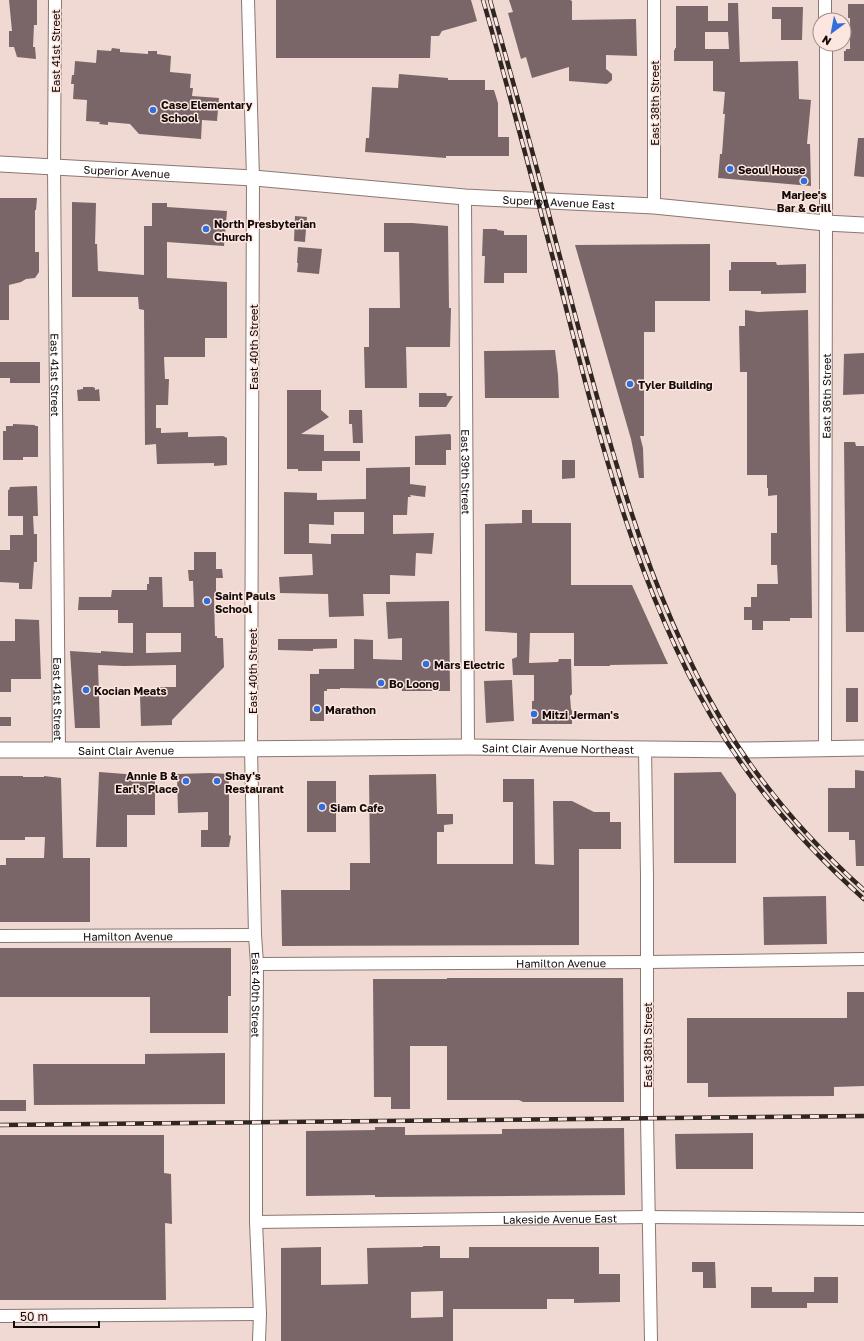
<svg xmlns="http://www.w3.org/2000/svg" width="864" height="1341" font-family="'Golos Text',sans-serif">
<rect width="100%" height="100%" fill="#efd9d2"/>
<path fill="#7a6668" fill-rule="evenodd" d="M 9,0 L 37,0 L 37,25 L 34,25 L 33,47 L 35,47 L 36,59 L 17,57 L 14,47 L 9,47 L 9,31 L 12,31 Z
M 276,0 L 471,0 L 477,21 L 442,31 L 439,36 L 431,36 L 430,58 L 276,58 Z
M 509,0 L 570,0 L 572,1 L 572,20 L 636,19 L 637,56 L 606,55 L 606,69 L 612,74 L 612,80 L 607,84 L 569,81 L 569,67 L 532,78 L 526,57 L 521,59 L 508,13 L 513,12 Z
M 728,3 L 738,3 L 740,62 L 798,61 L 799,99 L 811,100 L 807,144 L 810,144 L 811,186 L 718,178 L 720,154 L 722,154 L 725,114 L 723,114 L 725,92 L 713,91 L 713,61 L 674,61 L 674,50 L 675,50 L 675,48 L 676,48 L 676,6 L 708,6 L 708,21 L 728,21 ZM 705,32 L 728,32 L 729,49 L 705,49 Z
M 848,4 L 864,4 L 864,61 L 844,61 L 844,51 L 846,51 L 846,49 L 850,49 L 850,18 L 848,18 Z
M 772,7 L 803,7 L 802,40 L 781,40 L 781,19 L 772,19 Z
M 112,48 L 120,49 L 120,52 L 148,54 L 148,51 L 157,51 L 157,54 L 171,56 L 170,72 L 191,74 L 190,88 L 193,88 L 192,96 L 219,98 L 217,121 L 202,120 L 201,139 L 139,134 L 130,124 L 108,122 L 108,125 L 99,124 L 100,122 L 86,121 L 87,100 L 73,99 L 74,84 L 71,84 L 72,75 L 74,75 L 75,61 L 96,63 L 97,50 L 111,51 Z
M 399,74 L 448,78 L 448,80 L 485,80 L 485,90 L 494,90 L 498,103 L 498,137 L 509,137 L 509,156 L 446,156 L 446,158 L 365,152 L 366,138 L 369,138 L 372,87 L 398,88 Z
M 858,138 L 864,138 L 864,177 L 854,176 Z
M 0,198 L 37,198 L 36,210 L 35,210 L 35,252 L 39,252 L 39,272 L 35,278 L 26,279 L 21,282 L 9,285 L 9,320 L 0,320 Z
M 72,202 L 96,203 L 95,244 L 97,244 L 98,271 L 144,275 L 144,226 L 152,226 L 152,203 L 167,203 L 167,207 L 227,211 L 224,246 L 167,242 L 167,278 L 227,282 L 227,338 L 205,338 L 205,357 L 164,357 L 165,379 L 169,379 L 168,405 L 156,405 L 156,428 L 161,428 L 161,433 L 188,432 L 188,437 L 223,436 L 227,438 L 227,465 L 214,466 L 214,463 L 157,464 L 156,444 L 145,445 L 144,310 L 139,309 L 138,297 L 72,297 Z
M 295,216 L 307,217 L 305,242 L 294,241 Z
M 384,223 L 412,223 L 448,226 L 449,308 L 451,308 L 450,347 L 406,347 L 407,388 L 365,388 L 364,347 L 369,347 L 369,308 L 400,308 L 399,252 L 384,252 Z
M 483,229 L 497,229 L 497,230 L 504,231 L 504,235 L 527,235 L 527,273 L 504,273 L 504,283 L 484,283 L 485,256 L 482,256 Z
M 710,244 L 710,301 L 655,301 L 655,332 L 644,332 L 644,436 L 640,436 L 643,448 L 644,478 L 639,478 L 631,439 L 575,245 Z
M 298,247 L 322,249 L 319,274 L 297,272 L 298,263 L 297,263 Z
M 731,262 L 776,262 L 777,265 L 806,264 L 806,293 L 761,294 L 761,291 L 729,291 L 729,270 L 731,270 Z
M 745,310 L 758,312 L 808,310 L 812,618 L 790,618 L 790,621 L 763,621 L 763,630 L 752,630 L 752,620 L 744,620 L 744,607 L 751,607 L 751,597 L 757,597 L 757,584 L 778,584 L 777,565 L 771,565 L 771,533 L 777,533 L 777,495 L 768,496 L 768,488 L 767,488 L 767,475 L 747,475 L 747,372 L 740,372 L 739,326 L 745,326 Z
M 555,350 L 558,375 L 559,398 L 485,398 L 484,351 Z
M 864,353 L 864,394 L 843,395 L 844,354 Z
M 0,362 L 40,362 L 40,383 L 10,383 L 10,378 L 0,378 Z
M 83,387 L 93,387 L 95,388 L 95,390 L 99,389 L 100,401 L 78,401 L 77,390 L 83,389 Z
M 287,390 L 321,390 L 321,410 L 329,417 L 301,434 L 324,435 L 324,451 L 360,451 L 360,461 L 322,461 L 322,471 L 298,471 L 298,469 L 287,469 Z
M 419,393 L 446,393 L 447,396 L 453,396 L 446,407 L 419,407 Z
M 349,410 L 362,410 L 363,443 L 353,443 L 352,424 L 349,424 Z
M 13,424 L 35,425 L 35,426 L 38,426 L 38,457 L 23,457 L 23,460 L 3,460 L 3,431 L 6,431 L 6,426 L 13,426 Z
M 450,434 L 451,436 L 451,450 L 446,450 L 446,465 L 415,465 L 415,436 Z
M 844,442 L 855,442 L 856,446 L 864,446 L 864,632 L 846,632 Z
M 562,460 L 575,460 L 575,478 L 562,479 Z
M 410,467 L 410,484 L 426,486 L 425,497 L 410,495 L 411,497 L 408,497 L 407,515 L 393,515 L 393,534 L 434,533 L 432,554 L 416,553 L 415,576 L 390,575 L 390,594 L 363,594 L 364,616 L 329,617 L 328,594 L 280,593 L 279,577 L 313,575 L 312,554 L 284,554 L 284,492 L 317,493 L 317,500 L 366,499 L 366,468 ZM 334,512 L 364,512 L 364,534 L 331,534 L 331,544 L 309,543 L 309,524 L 334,525 Z
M 37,486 L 38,516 L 33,516 L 34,534 L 37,534 L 37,562 L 34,562 L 32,589 L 19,589 L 19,583 L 0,582 L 0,550 L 10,550 L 10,535 L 23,535 L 23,516 L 8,516 L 8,490 L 9,490 L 10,487 Z
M 522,510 L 532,510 L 532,523 L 571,523 L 571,585 L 632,585 L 668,664 L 610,665 L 610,666 L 574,666 L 574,633 L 530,633 L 529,663 L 558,662 L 559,659 L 571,659 L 572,694 L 570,696 L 571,709 L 572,711 L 572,724 L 532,724 L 532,701 L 534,701 L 534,675 L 513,675 L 512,659 L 517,657 L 517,633 L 485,631 L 485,524 L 522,523 Z
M 194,552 L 216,552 L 216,569 L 222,569 L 223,578 L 216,578 L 216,596 L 214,596 L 215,636 L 217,636 L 217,638 L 223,638 L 224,667 L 172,720 L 172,725 L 141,726 L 140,694 L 143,694 L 143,690 L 160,690 L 160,687 L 176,687 L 176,665 L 124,666 L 98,665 L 100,728 L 75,728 L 70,651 L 101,653 L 101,651 L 133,653 L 133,623 L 118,623 L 118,610 L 78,610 L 79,597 L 111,597 L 112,590 L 147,590 L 147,584 L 149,584 L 149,577 L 162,577 L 163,607 L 194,607 L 193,581 L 189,581 L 188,570 L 194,570 ZM 146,633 L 181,633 L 181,652 L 146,653 Z
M 449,601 L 450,691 L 402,691 L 402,689 L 340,688 L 340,689 L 327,689 L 327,691 L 324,691 L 324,721 L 310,721 L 310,674 L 319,674 L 319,669 L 354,669 L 354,639 L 373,640 L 373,659 L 402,660 L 402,638 L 388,639 L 386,602 Z
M 15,619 L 39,620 L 41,679 L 11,679 L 11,692 L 0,692 L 0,641 L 15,641 Z
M 278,639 L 337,639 L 337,648 L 313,649 L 313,651 L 278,650 Z
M 512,680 L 514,721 L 486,723 L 484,681 Z
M 846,688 L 858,688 L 858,722 L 846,722 Z
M 0,717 L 11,717 L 11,726 L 0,726 Z
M 855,770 L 864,771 L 864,866 L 856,866 L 855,840 L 849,840 L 849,832 L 828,832 L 828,788 L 855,788 Z
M 99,772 L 152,776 L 155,778 L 155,815 L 127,815 L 127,847 L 96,847 Z
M 721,772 L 736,794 L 736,863 L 674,863 L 674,773 Z
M 210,773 L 229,774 L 229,835 L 231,836 L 229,847 L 201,847 L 201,830 L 208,830 L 208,812 L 178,813 L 177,774 Z
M 436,774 L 437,814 L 453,814 L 453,824 L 444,825 L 444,832 L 437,832 L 437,864 L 513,864 L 513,802 L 503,802 L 503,779 L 534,779 L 535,864 L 554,865 L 553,801 L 572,801 L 594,812 L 610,812 L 610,822 L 621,822 L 621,849 L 579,849 L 579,945 L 282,946 L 281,890 L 350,890 L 350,863 L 370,863 L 369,775 Z
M 0,776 L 23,776 L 23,777 L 44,777 L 44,776 L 61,778 L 63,858 L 90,858 L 90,922 L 0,922 L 0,865 L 6,865 L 6,858 L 44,858 L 45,837 L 25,837 L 25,840 L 0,840 Z
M 307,781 L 336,781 L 336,832 L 307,832 Z
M 826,896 L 827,944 L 764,945 L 763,897 Z
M 0,948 L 231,948 L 231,996 L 228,996 L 228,1033 L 150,1033 L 150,997 L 0,997 Z
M 447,978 L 623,978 L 624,1102 L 523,1102 L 519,1100 L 447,1100 L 447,1046 L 410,1046 L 410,1109 L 391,1109 L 391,1097 L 374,1097 L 373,979 L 447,979 Z
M 847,992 L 864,992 L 864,1086 L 834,1087 L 834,1096 L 708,1097 L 708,1083 L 687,1083 L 687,1018 L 847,1018 Z
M 225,1053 L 225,1104 L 34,1105 L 33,1064 L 145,1064 L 145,1054 Z
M 0,1100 L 26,1100 L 26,1111 L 0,1111 Z
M 375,1127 L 405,1127 L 405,1135 L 502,1134 L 502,1129 L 624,1128 L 625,1195 L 375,1197 L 375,1195 L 306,1196 L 306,1131 L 375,1130 Z
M 753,1133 L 753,1169 L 676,1169 L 675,1134 Z
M 0,1135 L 164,1135 L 164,1173 L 171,1174 L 172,1224 L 165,1223 L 166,1300 L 0,1300 Z
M 423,1246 L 440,1246 L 440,1258 L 469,1258 L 469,1247 L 599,1247 L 599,1274 L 620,1274 L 620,1302 L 574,1303 L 574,1299 L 547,1299 L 547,1309 L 453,1309 L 453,1341 L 281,1341 L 281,1248 L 321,1247 L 321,1285 L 368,1284 L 367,1248 L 423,1247 ZM 443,1291 L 443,1317 L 411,1318 L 411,1292 Z
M 692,1262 L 715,1262 L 716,1288 L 703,1288 L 703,1272 L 692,1272 Z
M 814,1277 L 838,1277 L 838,1303 L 807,1303 L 807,1308 L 751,1308 L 751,1287 L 772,1287 L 772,1292 L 814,1292 Z"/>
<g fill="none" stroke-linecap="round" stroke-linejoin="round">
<g stroke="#8b7771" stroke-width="14">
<g id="minor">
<path id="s1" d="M 55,0 L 54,167 L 59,750"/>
<path id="s2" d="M 248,0 L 253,178 L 251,749 L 255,935 L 257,964 L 256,1122 L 256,1222 L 260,1314 L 259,1341"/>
<path d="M 654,0 L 654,206"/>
<path d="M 825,0 L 825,20"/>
<path id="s3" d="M 465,197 L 468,747"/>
<path id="s4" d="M 825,748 L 826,223 L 826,44"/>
<path d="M 645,749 L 647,876 L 647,1118 L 651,1341"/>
<path id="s5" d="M 0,936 L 255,935"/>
<path id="s6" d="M 257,964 L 648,962 L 864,959"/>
<path id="s7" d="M 256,1222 L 648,1217 L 864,1219"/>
<path d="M 0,1316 L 260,1314"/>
</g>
</g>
<g stroke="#8b7771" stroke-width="17">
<g id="major">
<path id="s8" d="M 0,164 L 253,178 L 465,197 L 654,206 L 826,223 L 864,225"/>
<path id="s9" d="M 0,750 L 119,750 L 467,747 L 743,750 L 864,748"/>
</g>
</g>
<use href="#minor" stroke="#fff" stroke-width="12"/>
<use href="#major" stroke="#fff" stroke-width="15"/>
<g stroke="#2f2623" stroke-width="4.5">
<path id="rail" d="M 483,0 C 512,101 538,202 565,304 C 601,445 638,589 711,716 C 751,785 805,846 864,899
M 490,0 C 512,79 535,158 555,238 C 575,314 594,391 617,466 C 643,555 675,641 722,721 C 760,784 809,841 864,890
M 0,1125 L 864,1116"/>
</g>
<use href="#rail" stroke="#fde6df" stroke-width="3" stroke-dasharray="9" stroke-linecap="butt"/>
</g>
<g fill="#316edc" stroke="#fde6df" stroke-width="1.5">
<circle cx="153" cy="110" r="4"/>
<circle cx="730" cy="169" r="4"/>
<circle cx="804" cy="181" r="4"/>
<circle cx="206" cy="229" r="4"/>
<circle cx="630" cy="384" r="4"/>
<circle cx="207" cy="601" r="4"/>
<circle cx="426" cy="664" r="4"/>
<circle cx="381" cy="683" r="4"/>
<circle cx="86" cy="690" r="4"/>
<circle cx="317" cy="709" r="4"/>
<circle cx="534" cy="714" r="4"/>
<circle cx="186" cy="781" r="4"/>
<circle cx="217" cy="781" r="4"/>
<circle cx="322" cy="807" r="4"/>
</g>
<g text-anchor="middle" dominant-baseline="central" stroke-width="3" stroke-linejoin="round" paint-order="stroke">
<g font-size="11" fill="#120b09" stroke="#fde6df">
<text transform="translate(55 51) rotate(-90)">East 41st Street</text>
<text transform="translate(654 103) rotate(-90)">East 38th Street</text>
<text stroke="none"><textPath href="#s8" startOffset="127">Superior Avenue</textPath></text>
<text stroke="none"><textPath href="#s8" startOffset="560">Superior Avenue East</textPath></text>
<text transform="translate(253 347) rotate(-90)">East 40th Street</text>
<text stroke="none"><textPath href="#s1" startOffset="375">East 41st Street</textPath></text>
<text stroke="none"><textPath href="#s4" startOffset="352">East 36th Street</textPath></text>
<text stroke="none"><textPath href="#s3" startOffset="275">East 39th Street</textPath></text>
<text transform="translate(252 671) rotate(-90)">East 40th Street</text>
<text stroke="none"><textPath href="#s1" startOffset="699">East 41st Street</textPath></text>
<text stroke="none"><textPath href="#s9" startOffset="558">Saint Clair Avenue Northeast</textPath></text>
<text stroke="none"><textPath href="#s9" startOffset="126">Saint Clair Avenue</textPath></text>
<text stroke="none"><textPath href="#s5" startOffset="128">Hamilton Avenue</textPath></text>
<text stroke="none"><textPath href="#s6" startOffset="304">Hamilton Avenue</textPath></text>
<text stroke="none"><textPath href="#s2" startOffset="995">East 40th Street</textPath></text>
<text transform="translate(647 1045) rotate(-90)">East 38th Street</text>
<text stroke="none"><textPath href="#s7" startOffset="304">Lakeside Avenue East</textPath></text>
</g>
<g font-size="11" font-weight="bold" fill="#120b09" stroke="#fde6df" text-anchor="start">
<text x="161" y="104">Case Elementary<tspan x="161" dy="13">School</tspan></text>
<text x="738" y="169">Seoul House</text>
<text x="804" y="194" text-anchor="middle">Marjee's<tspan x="804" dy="13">Bar &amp; Grill</tspan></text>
<text x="214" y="223">North Presbyterian<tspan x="214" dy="13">Church</tspan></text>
<text x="638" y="384">Tyler Building</text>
<text x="215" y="595">Saint Pauls<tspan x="215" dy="13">School</tspan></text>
<text x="434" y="664">Mars Electric</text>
<text x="389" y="683">Bo Loong</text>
<text x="94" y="690">Kocian Meats</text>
<text x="325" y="709">Marathon</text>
<text x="542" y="714">Mitzi Jerman's</text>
<text x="178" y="775" text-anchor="end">Annie B &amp;<tspan x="178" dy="13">Earl's Place</tspan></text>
<text x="225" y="775">Shay's<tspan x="225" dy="13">Restaurant</tspan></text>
<text x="330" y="807">Siam Cafe</text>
</g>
</g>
<g transform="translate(832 32) rotate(212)"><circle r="19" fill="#fde6df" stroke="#9f8e89"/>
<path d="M0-3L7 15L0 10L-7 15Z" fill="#316edc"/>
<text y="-6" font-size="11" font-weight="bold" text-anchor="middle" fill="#120b09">N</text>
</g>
<path d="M14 1321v6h85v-6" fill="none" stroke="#120b09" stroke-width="2"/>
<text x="20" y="1321" font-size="12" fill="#120b09" stroke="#fde6df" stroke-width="3" paint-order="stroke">50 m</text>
</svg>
